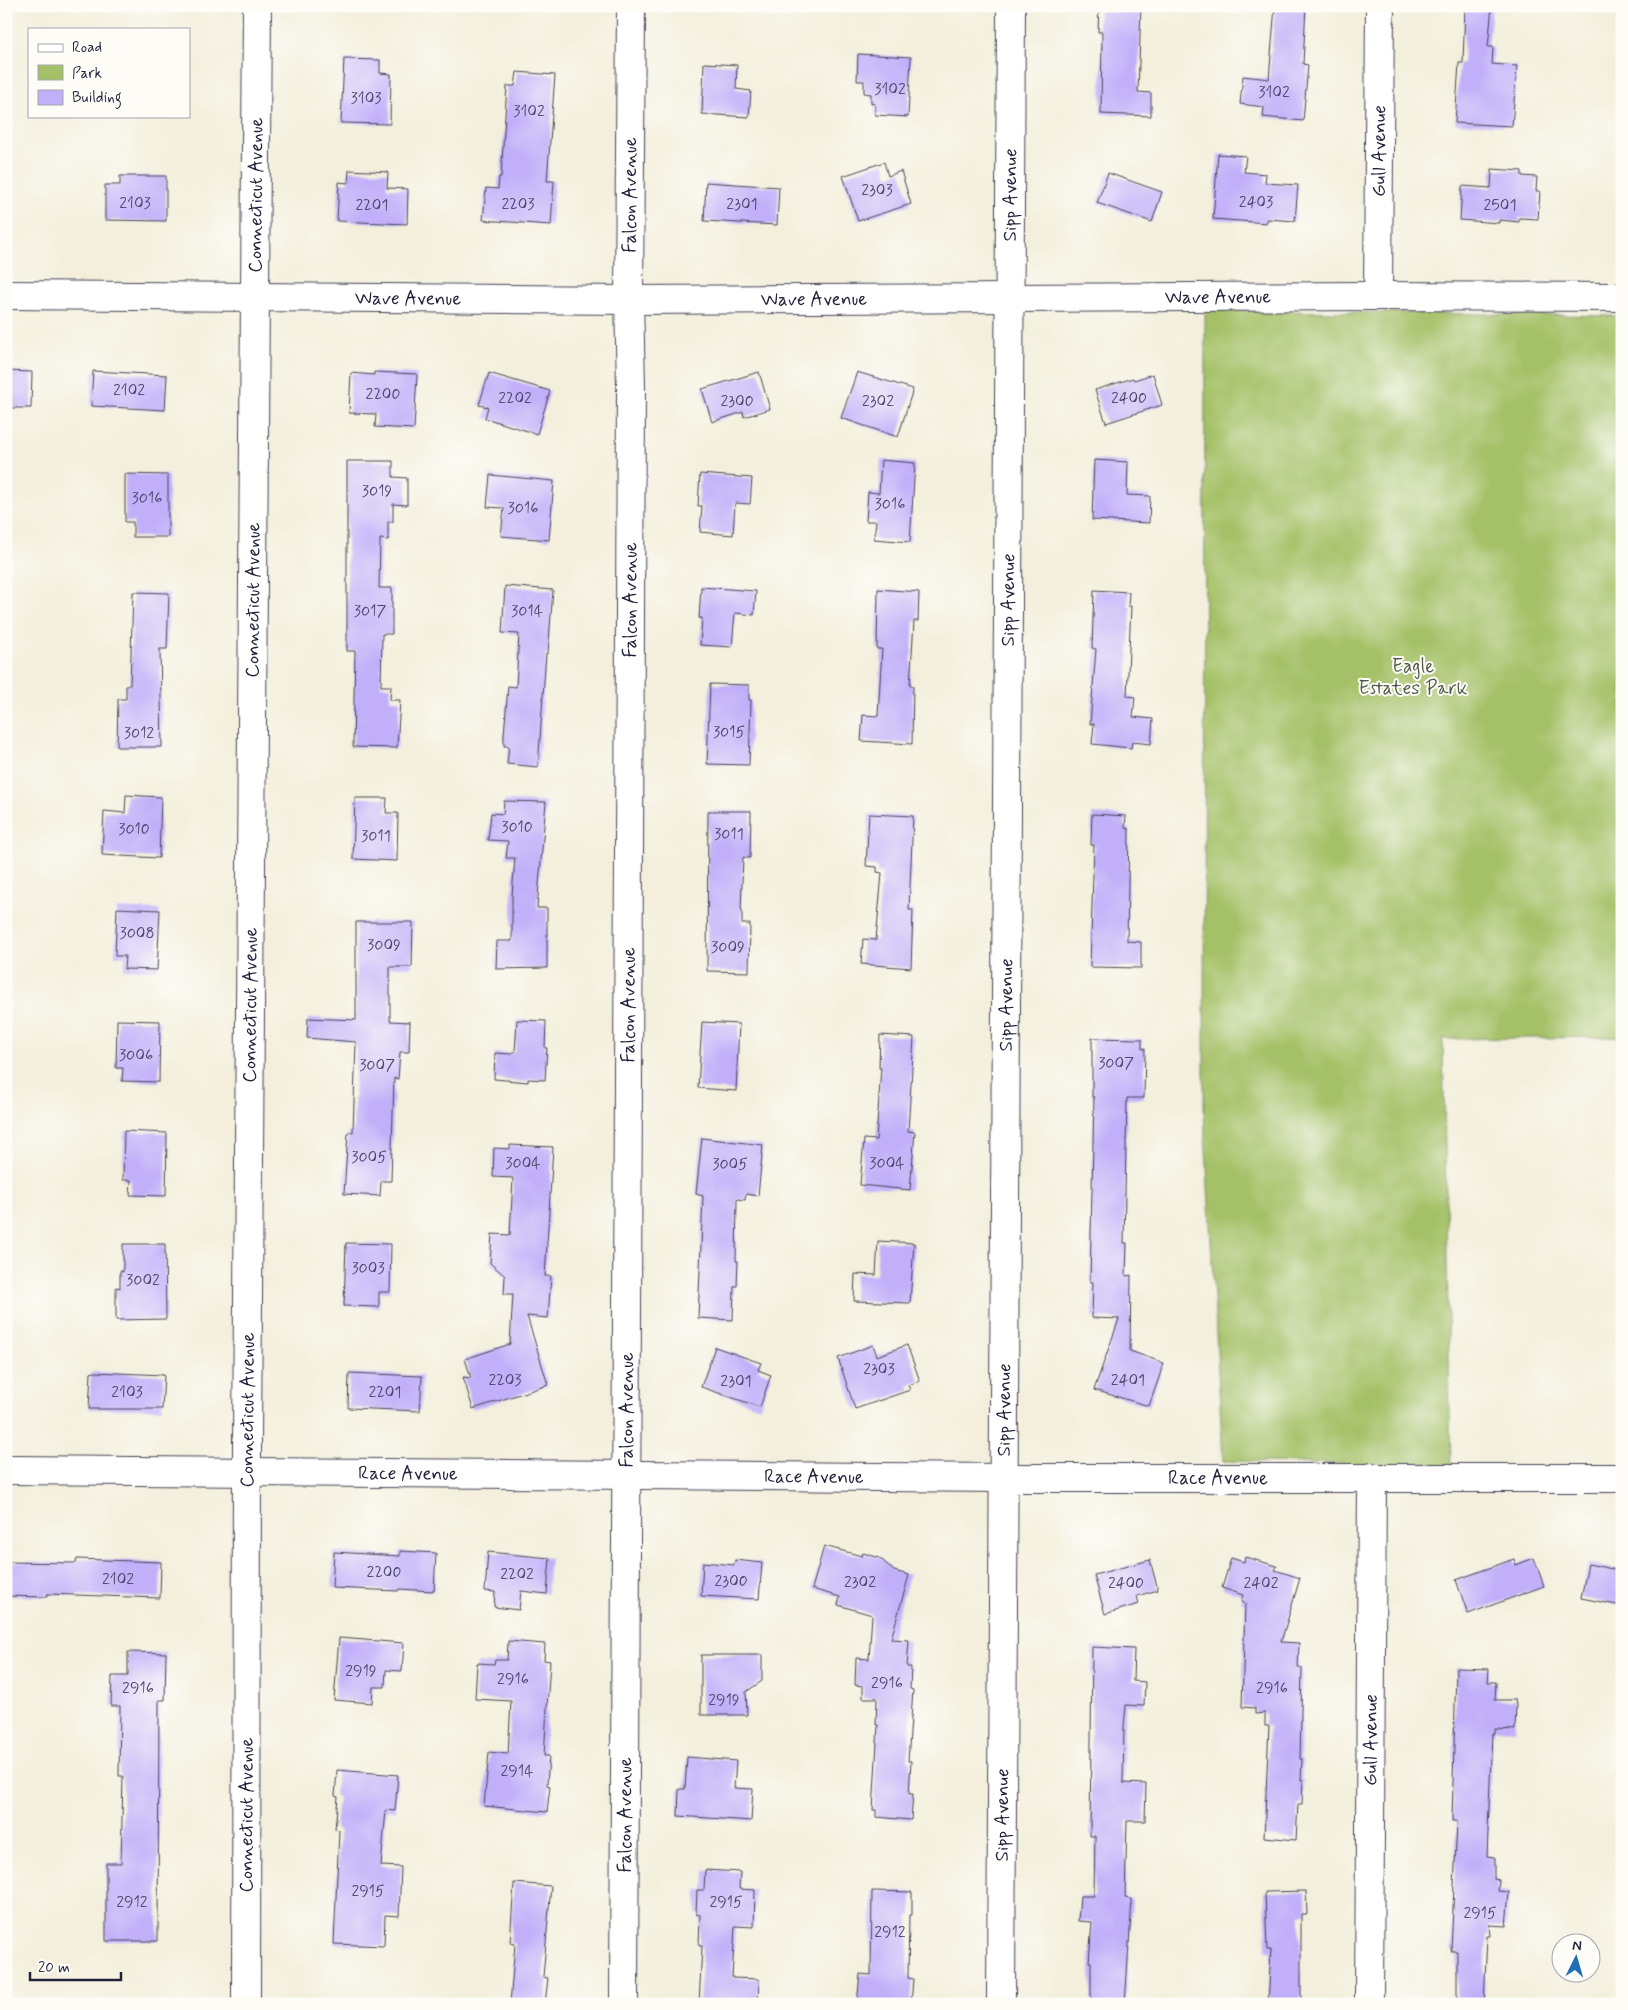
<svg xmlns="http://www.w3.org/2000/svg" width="1628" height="2010" font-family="Mynerve,sans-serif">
<rect width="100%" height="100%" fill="#fdfcf7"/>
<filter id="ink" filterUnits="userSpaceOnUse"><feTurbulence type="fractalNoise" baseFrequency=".02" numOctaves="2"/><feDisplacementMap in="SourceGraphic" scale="10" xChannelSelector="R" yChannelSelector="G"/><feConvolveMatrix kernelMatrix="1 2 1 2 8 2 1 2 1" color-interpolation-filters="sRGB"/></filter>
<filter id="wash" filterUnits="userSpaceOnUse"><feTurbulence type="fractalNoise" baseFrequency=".0096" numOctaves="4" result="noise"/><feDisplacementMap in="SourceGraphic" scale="20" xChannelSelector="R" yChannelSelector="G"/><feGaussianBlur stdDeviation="1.12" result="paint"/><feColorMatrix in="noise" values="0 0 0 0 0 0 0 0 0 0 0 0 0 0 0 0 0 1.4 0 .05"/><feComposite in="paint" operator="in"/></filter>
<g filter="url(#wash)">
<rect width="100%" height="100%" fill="#f3efdc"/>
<path fill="#a5c168" stroke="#647252" d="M 1205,310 L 1622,316 L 1622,1037 L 1443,1039 L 1451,1467 L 1223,1461 L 1204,1114 Z"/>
<g id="blocks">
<path fill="#c1b0f9" d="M 1099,6 L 1141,6 L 1138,92 L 1151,93 L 1151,116 L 1101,114 L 1102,32 L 1098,32 Z
M 1275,6 L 1306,6 L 1303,64 L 1308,65 L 1303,121 L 1263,117 L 1264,107 L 1240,104 L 1243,76 L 1269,79 Z
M 1465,6 L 1492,6 L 1488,47 L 1493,47 L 1492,64 L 1517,66 L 1512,126 L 1455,123 L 1459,63 L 1463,63 Z
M 858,54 L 911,57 L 908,117 L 875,115 L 875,104 L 871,103 L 871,94 L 864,93 L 864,81 L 857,81 Z
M 344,59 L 380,60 L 380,73 L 391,74 L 390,124 L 341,123 Z
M 704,63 L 737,65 L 736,89 L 751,91 L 749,117 L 702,114 Z
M 517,72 L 555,75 L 547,181 L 554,181 L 551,225 L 483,220 L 486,188 L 498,189 L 499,177 L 501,177 L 507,86 L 515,86 Z
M 1218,154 L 1246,156 L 1244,172 L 1266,174 L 1265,183 L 1298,185 L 1295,221 L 1267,219 L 1267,223 L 1213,219 Z
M 884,162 L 888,176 L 901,171 L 911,204 L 858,221 L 843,176 Z
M 1492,169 L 1522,171 L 1522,176 L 1537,177 L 1536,191 L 1540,191 L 1538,219 L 1519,218 L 1519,222 L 1499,220 L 1499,223 L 1460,220 L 1462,186 L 1491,188 Z
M 349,170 L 388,172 L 387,188 L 408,189 L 407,224 L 337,221 L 339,182 L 348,183 Z
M 1108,173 L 1162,192 L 1152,222 L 1097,203 Z
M 120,176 L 166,176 L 166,221 L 105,220 L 105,185 L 120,185 Z
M 706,182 L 779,187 L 777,225 L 704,221 Z
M 6,371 L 32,372 L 31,408 L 6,408 Z
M 93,371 L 167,375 L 165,410 L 91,406 Z
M 374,372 L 417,374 L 414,429 L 375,427 L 376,414 L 349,413 L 351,373 L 374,375 Z
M 759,372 L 770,409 L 744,417 L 743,412 L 712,422 L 702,389 Z
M 857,372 L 913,389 L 898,437 L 841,418 Z
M 489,373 L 550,391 L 537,434 L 485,418 L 488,407 L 479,405 Z
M 1153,374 L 1162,405 L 1106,423 L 1095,390 L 1133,378 L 1134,380 Z
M 881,460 L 915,463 L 910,542 L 874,539 L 876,521 L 866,521 L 868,492 L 879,493 Z
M 1094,460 L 1128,462 L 1127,495 L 1150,496 L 1149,523 L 1092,520 Z
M 347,461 L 393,461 L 393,477 L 407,478 L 407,505 L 393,504 L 393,522 L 388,522 L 388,540 L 380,539 L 379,588 L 392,588 L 392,634 L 382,634 L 381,686 L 391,686 L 390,700 L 400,700 L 397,748 L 353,747 L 355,651 L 347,651 Z
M 125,474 L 168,475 L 168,537 L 133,537 L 133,522 L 125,522 Z
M 700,474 L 752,478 L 750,504 L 735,503 L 733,535 L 700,532 L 702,506 L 698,506 Z
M 490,475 L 554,481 L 549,540 L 501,536 L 504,508 L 487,507 Z
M 505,586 L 553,590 L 548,653 L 546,653 L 538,767 L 507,764 L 509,746 L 504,746 L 504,735 L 508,686 L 516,687 L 519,634 L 502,633 Z
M 701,587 L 756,591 L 754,615 L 735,613 L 732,647 L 700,645 L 702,618 L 699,618 Z
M 878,589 L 919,592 L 918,621 L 914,621 L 910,686 L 913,686 L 912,744 L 861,741 L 863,715 L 878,716 L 882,649 L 877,649 Z
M 1094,590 L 1129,592 L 1128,606 L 1131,606 L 1127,696 L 1135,697 L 1133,717 L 1153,719 L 1151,744 L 1132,742 L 1131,748 L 1092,744 L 1094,724 L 1090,724 L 1096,649 L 1092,648 Z
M 133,592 L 169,593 L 167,649 L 160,649 L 162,747 L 117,747 L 118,699 L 126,699 L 126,685 L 130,685 Z
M 710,684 L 749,685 L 749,700 L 751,700 L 749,765 L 707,764 Z
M 126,795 L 161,797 L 159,858 L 102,855 L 104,811 L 125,813 Z
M 355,798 L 387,798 L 386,813 L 398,813 L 397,861 L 353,859 Z
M 504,801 L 546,802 L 537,908 L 547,908 L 547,968 L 496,969 L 497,941 L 512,941 L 512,896 L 515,858 L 506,858 L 508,841 L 488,840 L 491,813 L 503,814 Z
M 708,811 L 751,811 L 750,858 L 743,857 L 741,909 L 742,909 L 742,924 L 750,924 L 749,972 L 707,971 Z
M 869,814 L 913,816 L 909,910 L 913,910 L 911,968 L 861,964 L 863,939 L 876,940 L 882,873 L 877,872 L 877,867 L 866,866 Z
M 1092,814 L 1126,816 L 1125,828 L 1129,829 L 1127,941 L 1141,942 L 1141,968 L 1090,967 L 1094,845 L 1091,845 Z
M 117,908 L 160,910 L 157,970 L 124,969 L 125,956 L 115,956 Z
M 356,922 L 413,922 L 412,967 L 390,967 L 390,1021 L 410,1022 L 409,1052 L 400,1052 L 398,1079 L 394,1078 L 391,1181 L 381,1181 L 380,1196 L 344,1194 L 348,1132 L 353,1132 L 356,1042 L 307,1038 L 308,1018 L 356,1020 Z
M 117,1020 L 160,1021 L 159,1082 L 122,1081 L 123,1068 L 116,1068 Z
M 517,1020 L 546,1021 L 545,1048 L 547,1048 L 545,1080 L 528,1079 L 528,1082 L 494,1079 L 495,1053 L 512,1054 L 512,1052 L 515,1052 Z
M 702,1022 L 739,1024 L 736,1091 L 698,1088 Z
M 880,1035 L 914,1037 L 908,1131 L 915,1132 L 910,1190 L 860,1185 L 864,1139 L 876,1140 L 881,1068 L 879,1068 Z
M 1092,1038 L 1142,1039 L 1142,1049 L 1145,1048 L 1144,1098 L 1127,1098 L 1124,1243 L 1127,1243 L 1126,1276 L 1131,1275 L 1130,1351 L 1164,1363 L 1149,1406 L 1094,1390 L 1119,1319 L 1092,1318 L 1093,1282 L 1090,1282 L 1094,1097 L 1092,1097 Z
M 124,1131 L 167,1133 L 166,1196 L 130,1195 L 131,1180 L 123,1180 Z
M 702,1138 L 763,1145 L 758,1196 L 746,1194 L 745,1200 L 737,1199 L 736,1261 L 738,1261 L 737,1286 L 734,1286 L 733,1320 L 698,1318 L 703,1196 L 696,1194 Z
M 510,1145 L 553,1147 L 545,1276 L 551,1276 L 548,1318 L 527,1316 L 548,1385 L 473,1409 L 463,1377 L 471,1378 L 465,1359 L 510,1344 L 513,1294 L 504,1294 L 505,1276 L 490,1263 L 492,1234 L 510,1235 L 513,1178 L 493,1177 L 494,1148 L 510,1149 Z
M 878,1241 L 914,1243 L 910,1303 L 854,1301 L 855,1274 L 876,1275 Z
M 346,1243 L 391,1244 L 390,1292 L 379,1292 L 379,1307 L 344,1306 Z
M 123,1244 L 165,1244 L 166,1319 L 116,1320 L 116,1287 L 120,1288 L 120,1271 L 123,1272 Z
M 873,1345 L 877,1356 L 907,1345 L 920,1381 L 908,1385 L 910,1390 L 855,1409 L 838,1358 Z
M 715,1347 L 761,1363 L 758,1370 L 771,1375 L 760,1407 L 701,1387 Z
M 94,1372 L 164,1375 L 162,1409 L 89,1409 L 91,1373 Z
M 349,1373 L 422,1376 L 420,1411 L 348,1408 Z
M 824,1546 L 862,1556 L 863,1553 L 880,1558 L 894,1571 L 909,1575 L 891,1639 L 909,1640 L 907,1667 L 911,1667 L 910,1689 L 913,1690 L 908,1761 L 911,1761 L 909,1794 L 913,1794 L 911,1820 L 876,1817 L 876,1810 L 873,1810 L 878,1725 L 876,1725 L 877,1698 L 863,1698 L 863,1686 L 855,1685 L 856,1658 L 869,1659 L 872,1615 L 838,1605 L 840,1597 L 812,1589 Z
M 400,1551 L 436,1553 L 434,1591 L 399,1589 L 398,1591 L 332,1588 L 334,1552 L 400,1556 Z
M 488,1552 L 550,1558 L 547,1594 L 521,1591 L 519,1610 L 494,1607 L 495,1592 L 485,1591 Z
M 1245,1557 L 1277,1566 L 1275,1570 L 1300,1578 L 1281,1642 L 1299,1643 L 1298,1668 L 1302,1668 L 1300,1759 L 1302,1759 L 1301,1780 L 1303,1780 L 1302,1804 L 1298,1804 L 1296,1840 L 1264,1837 L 1269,1726 L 1265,1726 L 1265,1713 L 1255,1714 L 1255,1708 L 1242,1707 L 1245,1604 L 1241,1602 L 1243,1595 L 1222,1588 L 1231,1558 L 1244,1562 Z
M 1534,1558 L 1544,1586 L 1468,1614 L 1456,1580 L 1514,1559 L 1516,1565 Z
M 77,1559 L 161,1562 L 160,1598 L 47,1594 L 47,1597 L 6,1596 L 6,1562 L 76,1563 Z
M 735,1560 L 762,1563 L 759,1599 L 701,1596 L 703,1562 L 734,1565 Z
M 1150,1560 L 1158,1590 L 1137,1596 L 1139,1604 L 1105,1614 L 1094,1575 Z
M 1588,1564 L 1622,1571 L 1622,1606 L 1581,1598 Z
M 339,1638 L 404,1643 L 402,1671 L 386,1670 L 385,1687 L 373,1687 L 372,1703 L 334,1700 Z
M 508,1641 L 545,1644 L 544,1660 L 550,1661 L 544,1756 L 549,1756 L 547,1785 L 550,1786 L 547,1812 L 484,1806 L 489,1752 L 508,1754 L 511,1701 L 475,1699 L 477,1663 L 494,1664 L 495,1660 L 507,1660 Z
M 1092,1647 L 1134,1649 L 1133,1681 L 1145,1682 L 1144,1706 L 1126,1705 L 1124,1726 L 1123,1783 L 1146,1784 L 1145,1821 L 1127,1821 L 1125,1898 L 1132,1899 L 1125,2004 L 1091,2004 L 1091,1962 L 1089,1962 L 1092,1922 L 1078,1921 L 1080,1896 L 1094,1896 L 1095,1836 L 1090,1836 Z
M 128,1652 L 166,1653 L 165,1700 L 159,1700 L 158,1941 L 106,1941 L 106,1863 L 121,1863 L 123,1776 L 119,1776 L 120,1706 L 111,1706 L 112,1676 L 128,1676 Z
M 701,1655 L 762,1655 L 762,1681 L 746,1692 L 747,1715 L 701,1715 Z
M 1456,1668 L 1489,1669 L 1488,1682 L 1496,1682 L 1495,1700 L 1515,1700 L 1516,1705 L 1515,1730 L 1495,1729 L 1495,1734 L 1492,1733 L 1487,1856 L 1494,1857 L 1494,1879 L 1499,1880 L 1498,1891 L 1509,1892 L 1506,1926 L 1489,1925 L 1490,1936 L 1487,1936 L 1484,2004 L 1457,2004 L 1457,1951 L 1451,1951 L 1457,1821 L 1452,1821 Z
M 687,1757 L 736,1761 L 734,1788 L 753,1789 L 751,1821 L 678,1816 L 679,1789 L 685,1789 Z
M 337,1770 L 398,1775 L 395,1811 L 386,1810 L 381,1866 L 401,1867 L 399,1916 L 385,1915 L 384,1946 L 334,1944 L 339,1830 L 335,1829 L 338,1797 L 335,1796 Z
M 705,1870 L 740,1872 L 739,1889 L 755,1890 L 754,1927 L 735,1926 L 732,1978 L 759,1979 L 758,2004 L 699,2004 L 702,1946 L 699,1946 L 700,1915 L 696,1914 L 697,1890 L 704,1890 Z
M 514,1883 L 551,1886 L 543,1977 L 548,1978 L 545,2004 L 510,2004 L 515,1944 L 510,1943 Z
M 872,1891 L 912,1892 L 912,1915 L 909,1915 L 908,1978 L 913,1979 L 911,2004 L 857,2004 L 860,1974 L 871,1975 Z
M 1306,1891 L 1307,1914 L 1301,1914 L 1301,2004 L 1268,2004 L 1271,1950 L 1267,1950 L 1265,1892 Z"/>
</g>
</g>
<g filter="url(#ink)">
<use href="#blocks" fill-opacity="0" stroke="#414153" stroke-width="1"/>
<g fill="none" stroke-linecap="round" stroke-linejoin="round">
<g stroke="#414153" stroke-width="30">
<g id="minor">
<path id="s1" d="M 6,295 L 629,300 L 1378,296 L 1622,297"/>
<path id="s2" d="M 1378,296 L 1380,6"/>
<path id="s3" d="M 6,1470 L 1004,1478 L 1622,1478"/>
<path id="s4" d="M 246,2004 L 247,1444 L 257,6"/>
<path id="s5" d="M 624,2004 L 631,387 L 629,300 L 631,6"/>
<path id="s6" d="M 1001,2004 L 1011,6"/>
<path id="s7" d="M 1369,2004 L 1372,1477"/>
</g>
</g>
<use href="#minor" stroke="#fff" stroke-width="28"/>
</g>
</g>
<g text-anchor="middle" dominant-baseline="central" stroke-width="4" stroke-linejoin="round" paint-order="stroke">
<g font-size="16" fill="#4a466a">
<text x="890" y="89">3102</text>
<text x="1274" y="92">3102</text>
<text x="366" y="98">3103</text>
<text x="529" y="111">3102</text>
<text x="877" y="190">2303</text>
<text x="1256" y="202">2403</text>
<text x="135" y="203">2103</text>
<text x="518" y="204">2203</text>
<text x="742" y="204">2301</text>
<text x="372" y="205">2201</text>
<text x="1500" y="205">2501</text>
<text x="129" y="390">2102</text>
<text x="383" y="394">2200</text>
<text x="515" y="398">2202</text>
<text x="1129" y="398">2400</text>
<text x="737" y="401">2300</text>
<text x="878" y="401">2302</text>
<text x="377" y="491">3019</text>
<text x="147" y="498">3016</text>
<text x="890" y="504">3016</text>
<text x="523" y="508">3016</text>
<text x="370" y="611">3017</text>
<text x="527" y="611">3014</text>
<text x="729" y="732">3015</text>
<text x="139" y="733">3012</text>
<text x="517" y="827">3010</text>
<text x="134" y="829">3010</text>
<text x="729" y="834">3011</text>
<text x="376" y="836">3011</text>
<text x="137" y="933">3008</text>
<text x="384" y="945">3009</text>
<text x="728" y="947">3009</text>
<text x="136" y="1055">3006</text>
<text x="1116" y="1063">3007</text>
<text x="377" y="1065">3007</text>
<text x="369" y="1157">3005</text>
<text x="523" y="1163">3004</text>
<text x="887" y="1163">3004</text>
<text x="730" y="1164">3005</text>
<text x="368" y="1268">3003</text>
<text x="143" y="1280">3002</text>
<text x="879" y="1369">2303</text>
<text x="505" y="1380">2203</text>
<text x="1128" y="1380">2401</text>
<text x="736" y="1381">2301</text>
<text x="127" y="1392">2103</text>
<text x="385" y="1392">2201</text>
<text x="384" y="1572">2200</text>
<text x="517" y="1574">2202</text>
<text x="118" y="1579">2102</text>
<text x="731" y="1581">2300</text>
<text x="860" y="1582">2302</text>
<text x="1126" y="1583">2400</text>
<text x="1261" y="1583">2402</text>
<text x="361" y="1671">2919</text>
<text x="513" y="1679">2916</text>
<text x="887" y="1683">2916</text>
<text x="138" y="1688">2916</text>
<text x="1272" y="1688">2916</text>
<text x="724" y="1700">2919</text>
<text x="517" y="1771">2914</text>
<text x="368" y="1891">2915</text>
<text x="132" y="1902">2912</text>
<text x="726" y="1902">2915</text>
<text x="1480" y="1913">2915</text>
<text x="890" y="1932">2912</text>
</g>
<g font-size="19" fill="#22223b" stroke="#fdfcf7">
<text stroke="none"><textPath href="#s2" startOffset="145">Gull Avenue</textPath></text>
<text stroke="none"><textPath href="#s4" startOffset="1809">Connecticut Avenue</textPath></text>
<text stroke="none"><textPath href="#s5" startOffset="1809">Falcon Avenue</textPath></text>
<text stroke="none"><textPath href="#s6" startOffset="1809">Sipp Avenue</textPath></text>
<text stroke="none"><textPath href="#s1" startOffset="1212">Wave Avenue</textPath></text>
<text stroke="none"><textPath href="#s1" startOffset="402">Wave Avenue</textPath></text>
<text stroke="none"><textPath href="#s1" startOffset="808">Wave Avenue</textPath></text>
<text stroke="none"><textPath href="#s4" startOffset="1404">Connecticut Avenue</textPath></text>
<text stroke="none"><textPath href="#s5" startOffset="1404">Falcon Avenue</textPath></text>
<text stroke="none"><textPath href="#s6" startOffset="1404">Sipp Avenue</textPath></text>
<text stroke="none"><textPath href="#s4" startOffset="999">Connecticut Avenue</textPath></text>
<text stroke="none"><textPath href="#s5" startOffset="999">Falcon Avenue</textPath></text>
<text stroke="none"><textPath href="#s6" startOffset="999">Sipp Avenue</textPath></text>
<text stroke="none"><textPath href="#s4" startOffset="594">Connecticut Avenue</textPath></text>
<text stroke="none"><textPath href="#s5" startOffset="594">Falcon Avenue</textPath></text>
<text stroke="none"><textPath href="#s6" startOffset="594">Sipp Avenue</textPath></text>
<text stroke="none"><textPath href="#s3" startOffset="402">Race Avenue</textPath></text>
<text stroke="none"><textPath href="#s3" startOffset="808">Race Avenue</textPath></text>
<text stroke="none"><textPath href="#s3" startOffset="1212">Race Avenue</textPath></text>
<text stroke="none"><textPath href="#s7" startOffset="264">Gull Avenue</textPath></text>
<text stroke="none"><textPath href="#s4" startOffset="189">Connecticut Avenue</textPath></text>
<text stroke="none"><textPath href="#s5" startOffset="189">Falcon Avenue</textPath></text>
<text stroke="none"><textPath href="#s6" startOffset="189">Sipp Avenue</textPath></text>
</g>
<g font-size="19" fill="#505a4b" stroke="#fdfcf7">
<text x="1413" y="666">Eagle<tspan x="1413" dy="22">Estates Park</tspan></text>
</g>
</g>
<rect width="1628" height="2010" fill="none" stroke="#fdfcf7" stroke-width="25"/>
<rect x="28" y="28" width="162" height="90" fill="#fdfcf7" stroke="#a5a5ac"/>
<rect x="38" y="44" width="25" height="8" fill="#ffffff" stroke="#a5a5ac"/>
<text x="72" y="52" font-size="15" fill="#22223b">Road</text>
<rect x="38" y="65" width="25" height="15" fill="#a5c168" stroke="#a5a5ac"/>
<text x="72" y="78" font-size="15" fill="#22223b">Park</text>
<rect x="38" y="90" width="25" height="15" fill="#c1b0f9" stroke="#a5a5ac"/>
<text x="72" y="102" font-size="15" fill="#22223b">Building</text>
<g transform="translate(1576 1958) rotate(5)"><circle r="24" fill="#fdfcf7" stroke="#a5a5ac"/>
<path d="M0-4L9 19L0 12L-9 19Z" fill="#1f6fb2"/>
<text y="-8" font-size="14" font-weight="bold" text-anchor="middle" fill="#22223b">N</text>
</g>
<path d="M30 1972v8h91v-8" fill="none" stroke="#22223b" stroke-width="2.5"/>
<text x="38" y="1972" font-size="15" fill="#22223b" stroke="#fdfcf7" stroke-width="4" paint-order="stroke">20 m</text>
</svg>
